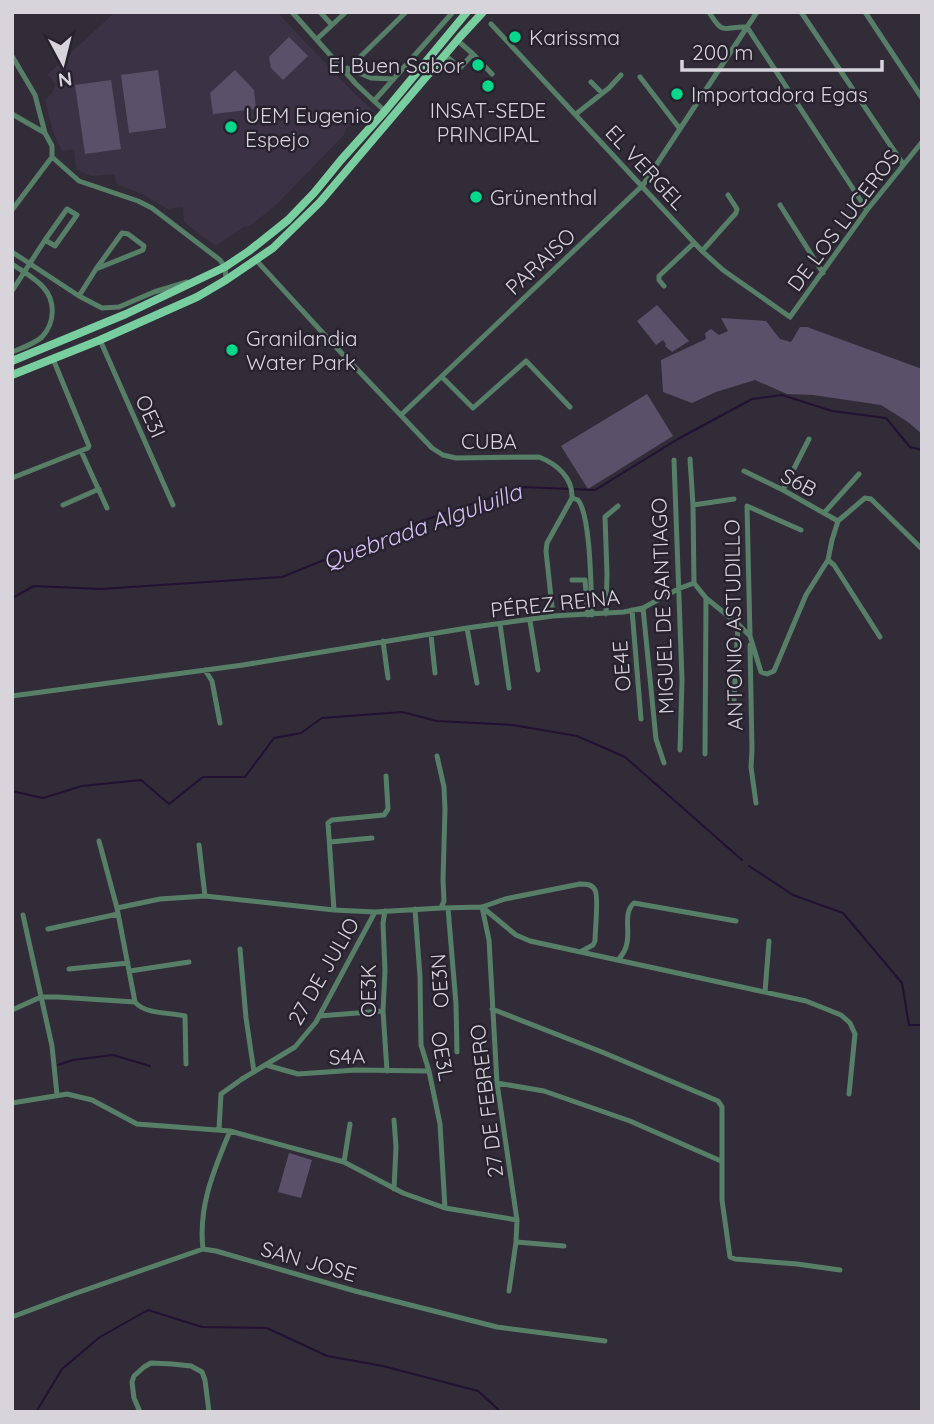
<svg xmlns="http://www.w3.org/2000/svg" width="934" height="1424" font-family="Quicksand,sans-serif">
<rect width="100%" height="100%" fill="#312c38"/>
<path fill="#3b3345" d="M 115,12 L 277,12 L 350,89 L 373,111 L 367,119 L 359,121 L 346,128 L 344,135 L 277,204 L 250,226 L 244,227 L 217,245 L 214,245 L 184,222 L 183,207 L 168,209 L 142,194 L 116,184 L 115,174 L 91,176 L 76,169 L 74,149 L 62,151 L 53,132 L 45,100 L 52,93 L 55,84 L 48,74 Z"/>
<path fill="#5b5069" d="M 289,37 L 308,56 L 283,80 L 271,68 L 269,57 Z
M 158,70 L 166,128 L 129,133 L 121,75 Z
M 235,70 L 254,90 L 256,109 L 213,114 L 210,93 Z
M 111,80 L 121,149 L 85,154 L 75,85 Z
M 657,305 L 689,341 L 672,352 L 665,346 L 666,344 L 663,340 L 656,345 L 637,321 Z
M 721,318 L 766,321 L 780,339 L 791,342 L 800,327 L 807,327 L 922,369 L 922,434 L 908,422 L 881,405 L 813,395 L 787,394 L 755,380 L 716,392 L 692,403 L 663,392 L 661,360 L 706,339 L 705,333 L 711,329 L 719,335 L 728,331 Z
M 647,394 L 673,436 L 588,489 L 561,446 Z
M 289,1153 L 312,1160 L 301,1198 L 278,1192 Z"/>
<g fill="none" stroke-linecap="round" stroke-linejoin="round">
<path stroke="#213" stroke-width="2" d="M 12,598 L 34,586 L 100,589 L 282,577 L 416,523 L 523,487 L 595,490 L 678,439 L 752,399 L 782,395 L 832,411 L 886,418 L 910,447 L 922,450
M 12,791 L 43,798 L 82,786 L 141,780 L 169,804 L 203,777 L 245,777 L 274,738 L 301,733 L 322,718 L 402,712 L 437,721 L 513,725 L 577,736 L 625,757 L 742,860
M 749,866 L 793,895 L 843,913 L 902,983 L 909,1025 L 922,1025
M 58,1065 L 73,1060 L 113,1055 L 150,1066
M 36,1412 L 62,1369 L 100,1337 L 148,1310 L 202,1327 L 267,1328 L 327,1356 L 383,1366 L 478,1391 L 501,1412"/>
<path stroke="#577f68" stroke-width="5" d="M 292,12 L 356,84 L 374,101
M 320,12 L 332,25
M 709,12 C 724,37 723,26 747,27 L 867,210
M 801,12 L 903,164
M 865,12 L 922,98
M 491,24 L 702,251 L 723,270 L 790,317 L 867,210 L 922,142
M 317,39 L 346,12
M 473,54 L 492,74
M 445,55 L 460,68 L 473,54 L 457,40
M 12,56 L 35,95 L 45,133 L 52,146 L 52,157 L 79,181 L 138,201 L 152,208 L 220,260 L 225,267 L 226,280
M 347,68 L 371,78 L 393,79
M 350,70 L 357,60 L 406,12
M 640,77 L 680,129
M 591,82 L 602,93
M 385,111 L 374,101 L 453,12
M 12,114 L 45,133
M 576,114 L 609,88 L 621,75
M 780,205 L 823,273
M 12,210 L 52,157
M 702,251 L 736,213 L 737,209 L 728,195
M 12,252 L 79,296 L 102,308 L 119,307 L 154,292 L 187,282
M 255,259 L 332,343 L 432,448 L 443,455 L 456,458 L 539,457 C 557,464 573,478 572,498 L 547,543 L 546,551 L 553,616
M 12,264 C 22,271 35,278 43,287 C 56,301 55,323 42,337 C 34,344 22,348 12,352
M 664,286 L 659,280 L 659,276 L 694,243
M 12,291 L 45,240 L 67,209 L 77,215 L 55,246 L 45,240
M 79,296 L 96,269 L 122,233 L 128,234 L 144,246 L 143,250 L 96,269
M 100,340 L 173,505
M 442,377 L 473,408 L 526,361 L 570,407
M 401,415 L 643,185 L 757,12
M 81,451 L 107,508
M 690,459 L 693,505 L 694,583
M 674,460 L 682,680 L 680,750
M 744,471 L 783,490 L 838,521
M 12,478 L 88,448 L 89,446 L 53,359
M 783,490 L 809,439
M 572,498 L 578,500 C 591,516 591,592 592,615
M 63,505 L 99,489
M 693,505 L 734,499
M 824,513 L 859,474
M 828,560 L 834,565 L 880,637
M 572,580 L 585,580 L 588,615
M 643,608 L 656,739 L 664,763
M 632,610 L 641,719
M 606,614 L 607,574 L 605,517 L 618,506
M 530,621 L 538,670
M 500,624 L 509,688
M 467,628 L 477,683
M 431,635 L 435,673
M 750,635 L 747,506 L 801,530
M 383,641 L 388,678
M 750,645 L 752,750 L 751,767 L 756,803
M 205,670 L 212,681 L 220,723
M 12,696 L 243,665 L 467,628 L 553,616 L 624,612 L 643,608 L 678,589 L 694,583 L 706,598 L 738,624 L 750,636 L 761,672 L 767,674 L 774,671 L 806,595 L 828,560 L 832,540 L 838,521 L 865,498 L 871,499 L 922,549
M 734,700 L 738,624
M 705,754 L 706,598
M 437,756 L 444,787 L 445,809 L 443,880 L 444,901 L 441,908
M 99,841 L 117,908 L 135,1002
M 330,842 L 372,838
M 199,845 L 205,896
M 482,907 L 516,935 L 530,941 L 806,1001 L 841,1015 L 850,1023 L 855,1034 L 849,1094
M 482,907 L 505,899 L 580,884 C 586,884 592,884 595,890 C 599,897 595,930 595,941 L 593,945 L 582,951
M 117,908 L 160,899 L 205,896 L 334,910 L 375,912 L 441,908 L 482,907 L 489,940 L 497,1083 L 517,1220 L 516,1242 L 509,1291
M 448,908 L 456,1004 L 457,1052
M 415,909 L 420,977 L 421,1045 L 429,1071 L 440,1124 L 445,1208
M 334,910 L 328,823 L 332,820 L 384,815 L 388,809 L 386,776
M 385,911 L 383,923 L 385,971 L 383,1011 L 387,1071
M 23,915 L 52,1046 L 57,1095
M 48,929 L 118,914
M 240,949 L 246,1018 L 254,1072
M 619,959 C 623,954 626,949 627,943 C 630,929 623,913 634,903 L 736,921
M 69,969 L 128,963
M 130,971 L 189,962
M 765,992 L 769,941
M 135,1002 C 146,1015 169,1012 185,1016 L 186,1064
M 492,1009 L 602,1052 L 718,1101 L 722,1107 L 722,1200 L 730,1257 L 735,1259 L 797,1264 L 840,1270
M 12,1010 L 41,997 L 58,997 L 135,1002
M 319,1016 L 383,1011
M 266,1065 L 298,1074 L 356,1070 L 429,1071
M 497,1083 L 544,1091 L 630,1121 L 721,1161
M 12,1103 L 67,1094 L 92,1100 L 137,1124 L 230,1131 L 344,1162 L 403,1193 L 445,1208 L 517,1220
M 394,1120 L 396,1147 L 394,1189
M 219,1129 L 221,1094 L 242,1079 L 295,1047 L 316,1022 L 375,912
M 344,1162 L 350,1124
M 516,1242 L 564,1246
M 203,1249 C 198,1206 214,1170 230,1131
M 12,1317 L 68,1296 L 203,1249 L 216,1251 L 355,1291 L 497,1327 L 605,1341
M 140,1412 L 134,1398 L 132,1382 L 134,1376 L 144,1367 L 151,1363 L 172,1364 L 191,1366 L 202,1372 L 205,1380 L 209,1412"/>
<path stroke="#79cea0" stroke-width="8" d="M 12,361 L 126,314 L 225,267 L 249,251 L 288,220 L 314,193 L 341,160 L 385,111 L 467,12
M 12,375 L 100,340 L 197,297 L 226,280 L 273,248 L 320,202 L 460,37 L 483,12"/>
</g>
<g fill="#02d98b" stroke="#27222e" stroke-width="2.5">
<circle cx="515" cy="37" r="7"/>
<circle cx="478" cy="65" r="7"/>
<circle cx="488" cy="86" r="7"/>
<circle cx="677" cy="94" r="7"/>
<circle cx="231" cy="127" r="7"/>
<circle cx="476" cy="197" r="7"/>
<circle cx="232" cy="350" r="7"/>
</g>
<g text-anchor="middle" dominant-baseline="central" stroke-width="5" stroke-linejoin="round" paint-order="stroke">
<g font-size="21" fill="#d7d4dc" stroke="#27222e" text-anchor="start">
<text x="529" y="37">Karissma</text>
<text x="464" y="65" text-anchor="end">El Buen Sabor</text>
<text x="691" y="94">Importadora Egas</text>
<text x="488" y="110" text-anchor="middle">INSAT-SEDE<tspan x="488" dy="24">PRINCIPAL</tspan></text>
<text x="245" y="115">UEM Eugenio<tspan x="245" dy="24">Espejo</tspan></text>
<text x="490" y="197">Grünenthal</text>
<text x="246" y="338">Granilandia<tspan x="246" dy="24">Water Park</tspan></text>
</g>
<g font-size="21" fill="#d7d4dc" stroke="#27222e">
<text transform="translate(646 167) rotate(47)">EL VERGEL</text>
<text transform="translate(843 220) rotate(-53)">DE LOS LUCEROS</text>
<text transform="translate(540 261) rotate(-43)">PARAISO</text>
<text transform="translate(151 416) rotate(66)">OE3I</text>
<text x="489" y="441">CUBA</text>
<text transform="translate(799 482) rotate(28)">S6B</text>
<text transform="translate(555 603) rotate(-6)">PÉREZ REINA</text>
<text transform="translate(662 606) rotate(-92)">MIGUEL DE SANTIAGO</text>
<text transform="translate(733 625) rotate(-91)">ANTONIO ASTUDILLO</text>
<text transform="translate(621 666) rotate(-94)">OE4E</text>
<text transform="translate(323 971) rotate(-60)">27 DE JULIO</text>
<text transform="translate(439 981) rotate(-94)">OE3N</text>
<text transform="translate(368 991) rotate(-90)">OE3K</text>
<text transform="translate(347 1056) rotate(-2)">S4A</text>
<text transform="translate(443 1056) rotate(80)">OE3L</text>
<text transform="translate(486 1101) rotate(-97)">27 DE FEBRERO</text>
<text transform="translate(309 1261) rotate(16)">SAN JOSE</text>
</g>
<g font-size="23" font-style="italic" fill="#d8c1f6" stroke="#27222e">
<text transform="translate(422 526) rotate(-20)">Quebrada Alguluilla</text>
</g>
</g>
<rect width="934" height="1424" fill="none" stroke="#d7d4dc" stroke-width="28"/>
<g transform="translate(63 63) rotate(173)" stroke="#27222e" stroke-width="5" paint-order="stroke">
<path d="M0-5L12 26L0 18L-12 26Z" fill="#d7d4dc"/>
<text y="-10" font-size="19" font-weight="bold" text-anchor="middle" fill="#d7d4dc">N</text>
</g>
<path d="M682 60v10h200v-10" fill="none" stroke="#d7d4dc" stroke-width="3.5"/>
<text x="692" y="60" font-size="21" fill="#d7d4dc" stroke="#27222e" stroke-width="5" paint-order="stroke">200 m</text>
</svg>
